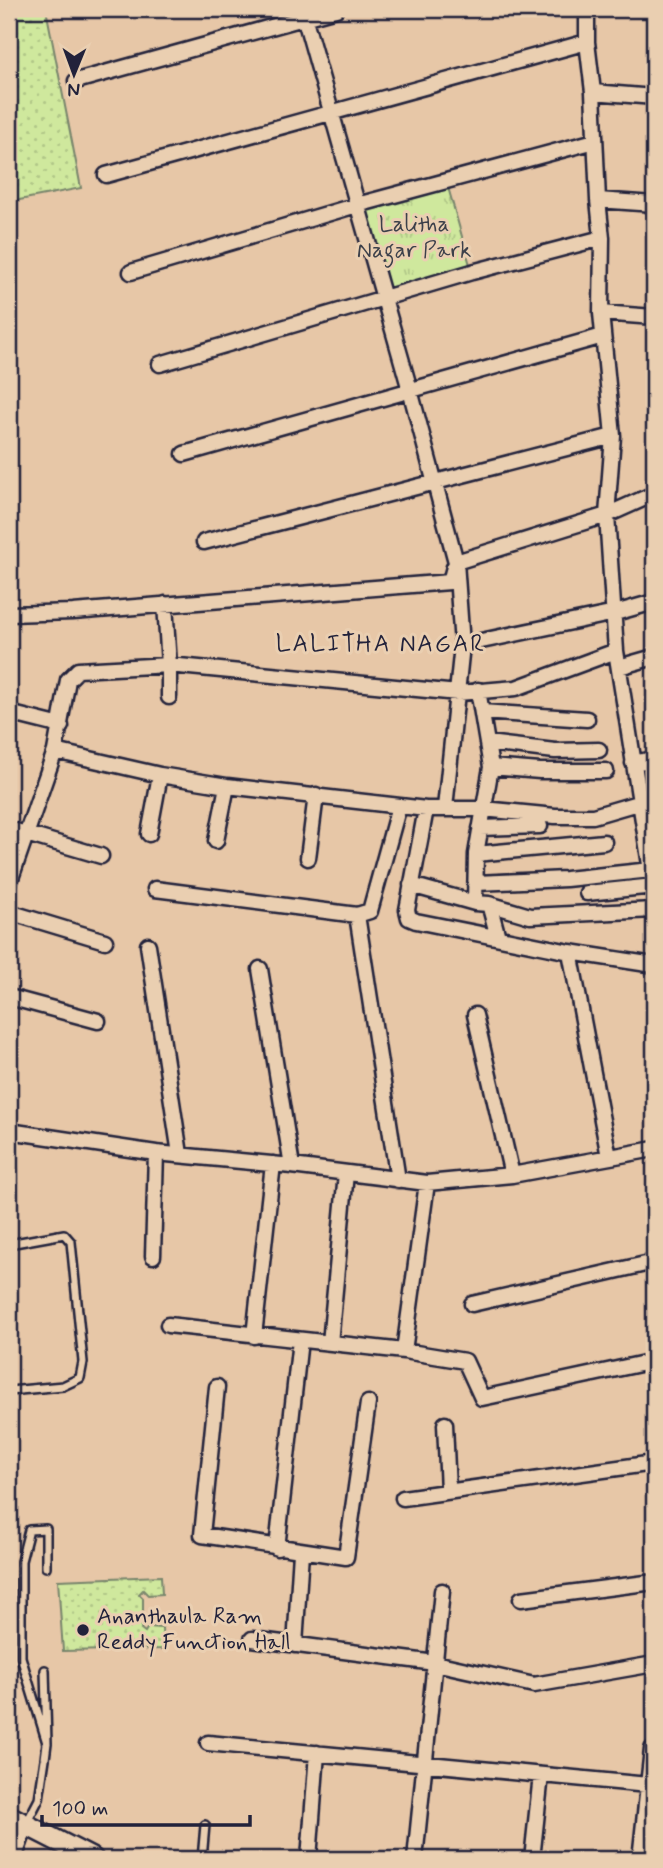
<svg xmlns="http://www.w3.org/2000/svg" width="663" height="1868" font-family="Mynerve,sans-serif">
<defs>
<pattern id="grass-dots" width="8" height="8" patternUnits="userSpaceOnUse" patternTransform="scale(1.75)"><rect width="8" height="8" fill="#cfe89d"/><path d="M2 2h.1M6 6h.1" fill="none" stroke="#b1c788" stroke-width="1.8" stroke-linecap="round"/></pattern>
<pattern id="park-tufts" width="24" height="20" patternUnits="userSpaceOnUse" patternTransform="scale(1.75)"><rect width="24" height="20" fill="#cfe89d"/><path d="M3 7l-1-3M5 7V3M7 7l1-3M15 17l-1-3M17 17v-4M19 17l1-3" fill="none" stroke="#b1c788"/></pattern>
</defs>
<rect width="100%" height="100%" fill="#e7c7a7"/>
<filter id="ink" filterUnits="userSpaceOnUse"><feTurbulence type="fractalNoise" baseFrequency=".0143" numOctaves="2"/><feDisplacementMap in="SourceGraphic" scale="14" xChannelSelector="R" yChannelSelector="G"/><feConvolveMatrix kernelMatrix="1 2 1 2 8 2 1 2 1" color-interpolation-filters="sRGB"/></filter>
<g filter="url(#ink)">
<path fill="url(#grass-dots)" stroke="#78856c" stroke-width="2" d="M 9,9 L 46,9 L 81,188 L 9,202 Z
M 161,1576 L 162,1594 L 148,1595 L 143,1590 L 139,1594 L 143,1598 L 143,1624 L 141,1629 L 145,1632 L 148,1627 L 162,1628 L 163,1649 L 63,1651 L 58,1580 Z"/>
<path fill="url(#park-tufts)" stroke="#78856c" stroke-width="2" d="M 446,180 L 472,272 L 383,298 L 357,205 Z"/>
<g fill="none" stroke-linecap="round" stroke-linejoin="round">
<g stroke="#22223b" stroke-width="12">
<path id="lane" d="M 9,1244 L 64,1234 L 71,1242 L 83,1362 L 80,1378 L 63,1386 L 9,1391
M 46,1567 L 46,1529 L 29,1530 L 21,1561 L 21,1657 L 47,1743
M 26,1824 L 39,1799 L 45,1759 L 47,1743 L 45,1670
M 202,1859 L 205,1825"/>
</g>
<g stroke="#22223b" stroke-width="19">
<path id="street" d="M 302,9 L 410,390 L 456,562 L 462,645 L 445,808
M 587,9 L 587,42 L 593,92 L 598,200 L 602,238 L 601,313 L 613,436 L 607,515 L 616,651 L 654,890
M 76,81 L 336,9
M 593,92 L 654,97
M 106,175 L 587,42
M 598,200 L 654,204
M 131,272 L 357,205 L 595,141
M 601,313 L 654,317
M 160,364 L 472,272 L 602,238
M 184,454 L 603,336
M 204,542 L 613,436
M 456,562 L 607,515 L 654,494
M 165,604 L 169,665 L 169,697
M 9,614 L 73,612 L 450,582 L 454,567
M 462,645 L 615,613 L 654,602
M 619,667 L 654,657
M 482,712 L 587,719
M 9,713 L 61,726
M 487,743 L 555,751 L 599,750
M 55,751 L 160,775 L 227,786 L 426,809 L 483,809 L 555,816 L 593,816 L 641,802
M 633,763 L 654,759
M 491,767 L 540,771 L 606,771
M 426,809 L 407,910 L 409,918 L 416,921 L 570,952 L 654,965
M 480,828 L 540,826
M 9,829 L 101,856
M 149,834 L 160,775
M 216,841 L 227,786
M 476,854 L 604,842
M 308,858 L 316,795
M 476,883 L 566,879 L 651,870
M 9,884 L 55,751 L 68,680 L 78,670 L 169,665 L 458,693 L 516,688 L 616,651
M 411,885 L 475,903 L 489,904 L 530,916 L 654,910
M 155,889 L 357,915 L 370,911 L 399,806
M 587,893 L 654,886
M 475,903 L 476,854 L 491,767 L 478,690
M 489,904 L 498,937
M 9,912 L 105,941
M 357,915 L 398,1180
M 148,945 L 180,1154
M 570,952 L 609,1157
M 260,969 L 292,1166
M 9,997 L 98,1021
M 475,1015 L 512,1175
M 9,1131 L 156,1153
M 9,1169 L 9,1180
M 153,1256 L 156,1153 L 292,1166 L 427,1183 L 512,1175 L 654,1149
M 472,1304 L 654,1262
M 168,1325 L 404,1351 L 465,1361 L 482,1398 L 654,1361
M 254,1336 L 273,1164
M 330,1343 L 346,1173
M 404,1351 L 427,1183
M 217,1387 L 202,1535 L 346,1557 L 368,1403
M 445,1424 L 448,1491
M 403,1498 L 654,1463
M 277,1548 L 300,1340
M 521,1599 L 654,1582
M 252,1639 L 435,1663 L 534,1685 L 654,1664
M 295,1645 L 301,1552
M 208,1743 L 648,1785
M 14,1859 L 26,1825
M 309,1859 L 317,1753
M 415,1859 L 442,1591
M 532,1859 L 541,1775
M 640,1859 L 652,1749"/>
</g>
<g stroke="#22223b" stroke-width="24">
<path id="secondary" d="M 9,1816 L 93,1859"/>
</g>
<use href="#lane" stroke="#eacfb1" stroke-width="7"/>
<use href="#street" stroke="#eacfb1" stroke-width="14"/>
<use href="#secondary" stroke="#eacfb1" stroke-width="19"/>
</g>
</g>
<circle fill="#22223b" stroke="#eacfb1" stroke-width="2.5" cx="83" cy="1630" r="7"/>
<g text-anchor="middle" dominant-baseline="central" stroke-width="6" stroke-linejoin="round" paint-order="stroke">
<g font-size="23" fill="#3c404a" stroke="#eacfb1">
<text x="414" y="225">Lalitha<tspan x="414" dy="26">Nagar Park</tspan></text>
</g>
<g font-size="23" fill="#22223b" stroke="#eacfb1" text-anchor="start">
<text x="97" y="1617">Ananthaula Ram<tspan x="97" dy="26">Reddy Function Hall</tspan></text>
</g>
<g font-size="24" letter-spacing="2" fill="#22223b" stroke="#eacfb1">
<text x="381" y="644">LALITHA NAGAR</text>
</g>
</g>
<rect width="663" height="1868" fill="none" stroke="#eacfb1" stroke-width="35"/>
<rect x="18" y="18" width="628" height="1833" fill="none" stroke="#22223b" stroke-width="2.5" filter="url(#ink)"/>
<g transform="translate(74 74) rotate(181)" stroke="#eacfb1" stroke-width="5" paint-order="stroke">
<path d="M0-5L12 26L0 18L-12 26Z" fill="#22223b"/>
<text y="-10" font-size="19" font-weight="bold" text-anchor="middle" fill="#22223b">N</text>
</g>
<path d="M42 1815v10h208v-10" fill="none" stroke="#22223b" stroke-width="3.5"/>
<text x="52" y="1815" font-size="21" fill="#22223b" stroke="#eacfb1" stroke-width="5" paint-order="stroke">100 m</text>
</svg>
